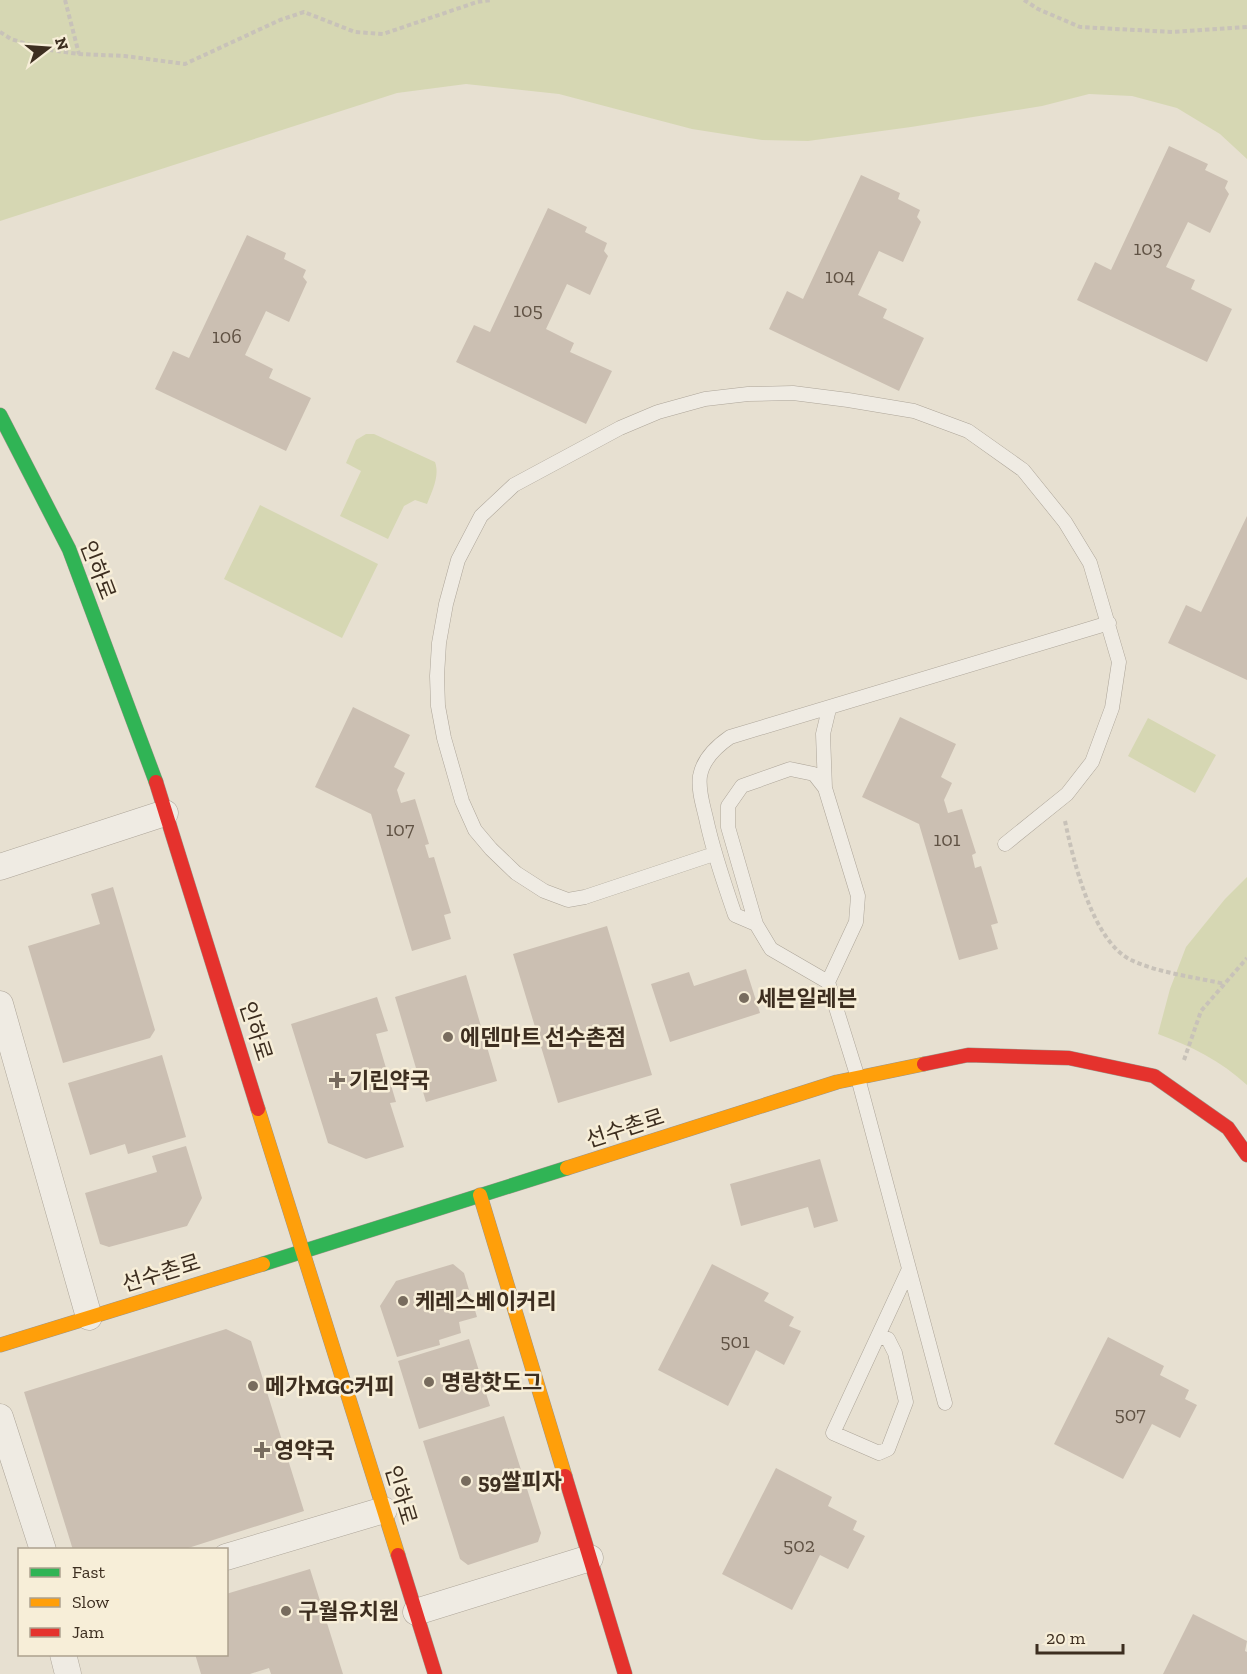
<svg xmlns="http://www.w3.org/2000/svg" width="1247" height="1674" font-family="'Zilla Slab','Noto Sans KR',serif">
<rect width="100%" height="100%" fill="#e7e0d1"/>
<path fill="#d6d7b3" d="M 0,0 L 1247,0 L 1247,159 L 1220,134 L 1177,108 L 1132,96 L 1089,94 L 1042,106 L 911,127 L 808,141 L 762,140 L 692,129 L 559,94 L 466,84 L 397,93 L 0,221 Z
M 366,434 L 374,434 L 435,462 C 440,476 432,491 427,504 L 415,500 L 404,506 L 388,539 L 340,516 L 361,471 L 346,463 L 356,440 Z
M 260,505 L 378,564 L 342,638 L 224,579 Z
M 1148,718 L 1216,755 L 1195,793 L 1128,756 Z
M 1247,877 L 1247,1085 C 1221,1061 1191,1046 1158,1034 L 1170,989 L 1186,947 L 1225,899 Z"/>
<path fill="#cbbfb2" d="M 1169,146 L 1208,164 L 1205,170 L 1228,181 L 1225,188 L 1229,194 L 1210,233 L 1188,222 L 1166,267 L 1195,280 L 1191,289 L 1232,309 L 1207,362 L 1077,300 L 1095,262 L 1111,270 Z
M 861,175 L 900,193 L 898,199 L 920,210 L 917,217 L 921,222 L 903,262 L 879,251 L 858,295 L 887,309 L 883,318 L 924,338 L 899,391 L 769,329 L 787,291 L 803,299 Z
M 548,208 L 587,227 L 585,232 L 607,243 L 604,251 L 608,256 L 590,295 L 567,284 L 546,329 L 574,343 L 570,352 L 612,371 L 586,424 L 456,362 L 474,325 L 490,332 Z
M 247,235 L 286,253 L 284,259 L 306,270 L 303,277 L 307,282 L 289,322 L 266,311 L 245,355 L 273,369 L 269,378 L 311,398 L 286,451 L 155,389 L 173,351 L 189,358 Z
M 1247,516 L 1247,680 L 1168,643 L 1186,605 L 1201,612 Z
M 353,707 L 410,735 L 394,767 L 405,773 L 397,790 L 401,803 L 415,799 L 429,844 L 425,845 L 429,858 L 434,857 L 451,913 L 444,915 L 451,939 L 412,951 L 371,814 L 315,787 Z
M 900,717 L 956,744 L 941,777 L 952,783 L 944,800 L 948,813 L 962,809 L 976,853 L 972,855 L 975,868 L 981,866 L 998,923 L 991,925 L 998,949 L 959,960 L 919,824 L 862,797 Z
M 113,887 L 155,1030 L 150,1038 L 63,1063 L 28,946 L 100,924 L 91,894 Z
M 607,926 L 652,1075 L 558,1103 L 513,954 Z
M 746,969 L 760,1013 L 670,1042 L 651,984 L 689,972 L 694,986 Z
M 466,975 L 497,1081 L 426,1102 L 395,997 Z
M 377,997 L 388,1031 L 376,1034 L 396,1102 L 390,1103 L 404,1147 L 366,1159 L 328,1143 L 291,1024 Z
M 162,1055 L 186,1137 L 128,1154 L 125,1144 L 90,1155 L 68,1083 Z
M 186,1146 L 202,1198 L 187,1226 L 109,1247 L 100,1244 L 85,1193 L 157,1172 L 152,1156 Z
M 820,1159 L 838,1221 L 814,1228 L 808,1207 L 741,1226 L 730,1184 Z
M 453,1264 L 464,1273 L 477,1317 L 459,1322 L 461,1333 L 439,1340 L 440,1345 L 397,1357 L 380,1306 L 396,1281 Z
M 712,1264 L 769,1293 L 764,1301 L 794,1317 L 789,1326 L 801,1331 L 784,1365 L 756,1350 L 728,1406 L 658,1370 Z
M 226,1329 L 251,1341 L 304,1511 L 182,1550 L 73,1550 L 24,1392 Z
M 1108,1337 L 1164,1366 L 1160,1375 L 1189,1390 L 1185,1399 L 1197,1405 L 1180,1438 L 1152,1424 L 1123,1479 L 1054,1444 Z
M 469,1339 L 490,1406 L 419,1429 L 398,1361 Z
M 504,1416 L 541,1533 L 538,1542 L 468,1565 L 460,1559 L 423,1441 Z
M 776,1468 L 832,1497 L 828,1506 L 857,1521 L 853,1530 L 865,1536 L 848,1569 L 820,1555 L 792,1610 L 722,1574 Z
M 310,1569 L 343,1674 L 271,1674 L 269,1668 L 250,1674 L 201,1674 L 195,1654 L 226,1654 L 226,1594 Z
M 1193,1614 L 1247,1641 L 1245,1651 L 1247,1652 L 1247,1674 L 1163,1674 Z"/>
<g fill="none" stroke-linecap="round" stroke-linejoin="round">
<g stroke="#ada599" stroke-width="15">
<path id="lane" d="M 825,788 L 823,734 L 829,709
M 714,854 L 585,897 L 568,900 L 544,891 L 516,873 L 491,849 L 475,830 L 462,801 L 444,738 L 438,706 L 437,676 L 439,643 L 446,604 L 458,560 L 481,516 L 514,485 L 620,428 L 658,412 L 705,399 L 748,394 L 793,393 L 848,400 L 914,411 L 968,431 L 1023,470 L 1065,522 L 1090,563 L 1119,662 L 1112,708 L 1092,762 L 1067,794 L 1005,844
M 756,924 L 735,915 C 724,883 713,851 706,818 C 703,805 698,790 700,776 C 703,759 717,746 730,737 L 1109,623
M 828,982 L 771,949 L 756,924 L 728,827 L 728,806 L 742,786 L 790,769 L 814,774 L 825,788 L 858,896 L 856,922 L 828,982 L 858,1078 L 945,1403
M 878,1336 L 888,1339 L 895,1353 L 906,1402 L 888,1449 L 879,1453 L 833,1433 L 909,1269"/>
</g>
<g stroke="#ada599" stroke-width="27">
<path id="street" d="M 0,867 L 165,813
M 0,1004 L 89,1317
M 0,1417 L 43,1550
M 226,1557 L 384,1510
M 416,1612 L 590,1558
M 63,1654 L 68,1674"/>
</g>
<g stroke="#9c958a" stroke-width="15">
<path id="fast" d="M 0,415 L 69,549 L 156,782
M 263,1264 L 567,1168"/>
</g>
<g stroke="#9c958a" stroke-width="15">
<path id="slow" d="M 258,1109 L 398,1555
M 567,1168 L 837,1082 L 924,1064
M 480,1195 L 565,1476
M 0,1345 L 263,1264"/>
</g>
<g stroke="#9c958a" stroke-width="15">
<path id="jam" d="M 156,782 L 258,1109
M 924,1064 L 968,1055 L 1069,1058 L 1154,1076 L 1228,1128 L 1247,1155
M 565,1476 L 625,1674
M 398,1555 L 435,1674"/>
</g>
<path stroke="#c8c2b9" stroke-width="4" stroke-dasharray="4.5 3" stroke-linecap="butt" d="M 65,0 L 79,54
M 1024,0 L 1038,9 L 1080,27 L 1173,32 L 1247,27
M 0,32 L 11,39 L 43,49 L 79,54 L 125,56 L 185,64 L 280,20 L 304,12 L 355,32 L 383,34 L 477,2 L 491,0
M 1065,821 C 1073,859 1092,941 1131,960 C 1159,973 1194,977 1225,984
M 1184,1060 L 1201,1011 L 1247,958"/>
<use href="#lane" stroke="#efebe3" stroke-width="14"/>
<use href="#street" stroke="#efebe3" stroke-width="26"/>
<use href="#fast" stroke="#30b455" stroke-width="14"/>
<use href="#slow" stroke="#ff9f0a" stroke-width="14"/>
<use href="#jam" stroke="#e5322d" stroke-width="14"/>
</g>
<g fill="#786c5e" stroke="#f7eed8" stroke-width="2">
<circle cx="744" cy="998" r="6"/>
<circle cx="448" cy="1037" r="6"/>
<path d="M334 1071h6v6h6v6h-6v6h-6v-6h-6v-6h6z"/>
<circle cx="403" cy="1301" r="6"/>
<circle cx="429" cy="1382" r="6"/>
<circle cx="253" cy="1386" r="6"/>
<path d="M259 1441h6v6h6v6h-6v6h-6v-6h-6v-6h6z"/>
<circle cx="466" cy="1481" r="6"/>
<circle cx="286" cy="1611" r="6"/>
</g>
<g text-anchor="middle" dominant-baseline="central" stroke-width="5" stroke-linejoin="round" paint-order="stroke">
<g font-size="20" fill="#605244">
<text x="1148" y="248">103</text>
<text x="840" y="276">104</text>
<text x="528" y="310">105</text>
<text x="227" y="336">106</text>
<text x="400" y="829">107</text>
<text x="947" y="839">101</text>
<text x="735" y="1341">501</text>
<text x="1130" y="1414">507</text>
<text x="799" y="1545">502</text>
</g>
<g font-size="22" fill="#3d2e20" stroke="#f7eed8">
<text transform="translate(98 570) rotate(69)">인하로</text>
<text transform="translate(256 1031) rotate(72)">인하로</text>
<text transform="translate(625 1128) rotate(-18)">선수촌로</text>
<text transform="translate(161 1273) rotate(-17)">선수촌로</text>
<text transform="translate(401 1495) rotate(73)">인하로</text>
</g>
<g font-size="22" font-weight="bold" fill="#3d2e20" stroke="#f7eed8" text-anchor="start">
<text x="756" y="998">세븐일레븐</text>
<text x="460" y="1037">에덴마트 선수촌점</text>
<text x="349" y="1080">기린약국</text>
<text x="415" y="1301">케레스베이커리</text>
<text x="441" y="1382">명랑핫도그</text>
<text x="265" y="1386">메가MGC커피</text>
<text x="274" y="1450">영약국</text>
<text x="478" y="1481">59쌀피자</text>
<text x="298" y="1611">구월유치원</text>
</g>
</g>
<rect x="18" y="1548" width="210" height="108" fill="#f7eed8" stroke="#ada18e" stroke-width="1.5"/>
<rect x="30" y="1568" width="30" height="9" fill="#30b455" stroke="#ada18e" stroke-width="1.5"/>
<text x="72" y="1578" font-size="18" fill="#3d2e20">Fast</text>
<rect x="30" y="1598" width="30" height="9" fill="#ff9f0a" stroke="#ada18e" stroke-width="1.5"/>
<text x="72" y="1608" font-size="18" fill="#3d2e20">Slow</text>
<rect x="30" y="1628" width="30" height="9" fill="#e5322d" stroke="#ada18e" stroke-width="1.5"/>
<text x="72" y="1638" font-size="18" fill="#3d2e20">Jam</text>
<g transform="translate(48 48) rotate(73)" stroke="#f7eed8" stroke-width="4.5" paint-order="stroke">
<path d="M0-4.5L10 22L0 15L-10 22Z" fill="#3d2e20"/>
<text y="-9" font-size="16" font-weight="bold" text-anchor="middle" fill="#3d2e20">N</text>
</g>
<path d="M1037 1644v9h86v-9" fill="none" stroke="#3d2e20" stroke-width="3"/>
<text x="1046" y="1644" font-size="18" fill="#3d2e20" stroke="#f7eed8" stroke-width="4.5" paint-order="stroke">20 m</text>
</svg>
